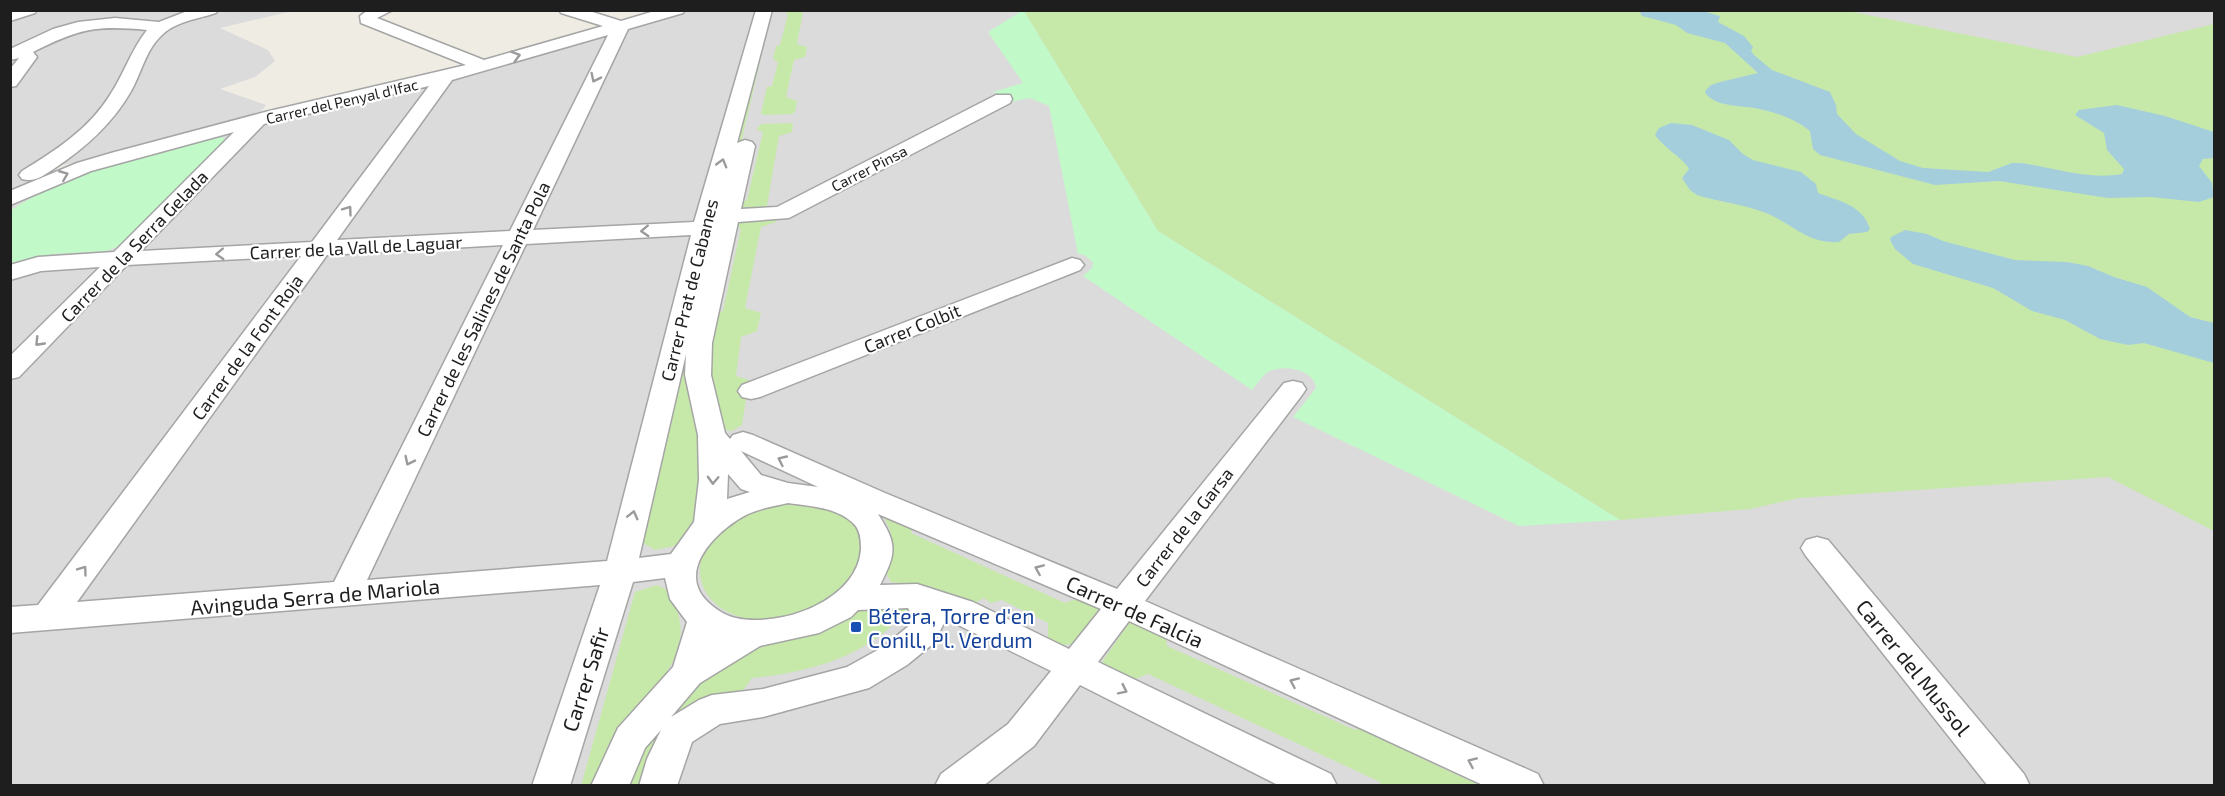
<svg xmlns="http://www.w3.org/2000/svg" width="2225" height="796" font-family="'Exo 2',sans-serif">
<rect width="100%" height="100%" fill="#efece4"/>
<path fill="#dcdbdb" d="M 10,11 L 293,11 L 220,28 L 268,50 L 275,61 L 255,77 L 220,89 L 266,105 L 257,117 L 56,167 L 18,194 L 54,179 L 677,11 L 2214,11 L 2214,785 L 11,785 Z"/>
<path fill="#c6e9aa" d="M 1843,10 L 2077,57 L 2214,24 L 2214,531 L 2108,477 L 1799,498 L 1750,509 L 1620,520 L 1158,231 L 1024,11 Z
M 768,11 L 772,11 L 686,377 L 701,438 L 705,507 L 680,542 L 674,546 L 655,550 L 643,543 L 642,536 Z
M 784,11 L 808,11 L 803,12 L 797,44 L 807,47 L 805,57 L 794,60 L 786,97 L 797,101 L 795,112 L 792,114 L 763,115 L 761,113 L 767,87 L 772,86 L 778,62 L 773,59 L 776,46 L 780,45 L 788,14 Z
M 789,123 L 793,124 L 792,132 L 779,136 L 767,206 L 742,208 L 741,202 L 747,200 L 763,132 L 757,130 L 758,127 L 762,124 Z
M 777,217 L 776,222 L 761,227 L 745,308 L 761,313 L 757,331 L 741,337 L 736,376 L 749,380 L 742,425 L 732,431 L 724,430 L 708,362 L 716,313 L 723,311 L 741,228 L 735,227 L 737,220 Z
M 781,501 L 830,504 L 862,529 L 867,546 C 861,558 857,573 850,584 C 842,596 825,603 812,609 C 704,656 640,538 781,501 Z
M 882,515 L 914,519 L 911,533 L 1065,603 L 1083,596 L 1098,608 L 1100,613 L 1075,644 L 1063,645 L 1048,639 L 1048,623 L 1002,600 L 991,603 L 984,598 L 973,604 L 931,587 L 891,582 L 886,573 C 895,554 895,533 882,515 Z
M 657,585 L 669,591 C 681,617 685,630 675,658 L 600,785 L 581,786 L 635,592 Z
M 910,603 L 915,618 L 901,616 C 865,658 804,673 752,678 L 741,693 L 648,785 L 629,786 L 637,756 L 689,689 L 761,647 L 814,630 L 862,608 Z
M 1141,620 L 1165,628 L 1167,646 L 1355,730 L 1374,720 L 1421,741 L 1414,755 L 1479,785 L 1381,785 L 1380,782 L 1148,674 L 1128,682 L 1103,667 L 1102,662 L 1129,623 Z"/>
<path fill="#c1f9c8" d="M 1022,11 L 1024,11 L 1158,231 L 1620,520 L 1519,526 L 1293,417 L 1316,388 C 1314,369 1283,364 1268,372 C 1262,376 1257,384 1252,390 L 1083,276 L 1092,268 L 1093,262 L 1084,255 L 1078,254 L 1049,106 L 1030,98 L 1010,102 L 1010,96 L 993,92 L 1023,83 L 988,32 Z
M 219,136 L 229,140 L 129,242 L 107,251 L 52,254 L 11,265 L 11,210 C 74,170 147,155 219,136 Z"/>
<path fill="#a5cedd" d="M 1639,11 L 1703,11 L 1720,16 L 1718,22 L 1744,36 L 1753,47 L 1751,51 L 1754,55 L 1772,70 L 1830,92 L 1836,105 L 1837,114 L 1856,134 L 1900,161 L 1923,168 L 1988,172 L 2012,163 L 2021,163 C 2055,168 2087,180 2122,174 L 2124,169 L 2107,150 L 2104,133 L 2075,115 L 2079,110 L 2117,105 L 2165,116 L 2214,132 L 2214,158 L 2203,159 L 2199,166 L 2212,183 L 2214,197 L 2199,202 L 2151,197 L 2108,198 L 1999,181 L 1935,185 L 1820,155 L 1813,149 L 1810,131 C 1795,119 1778,113 1759,109 C 1743,105 1718,108 1706,94 L 1705,91 L 1711,85 L 1720,82 L 1758,73 L 1725,43 L 1687,33 L 1676,25 L 1642,16 Z
M 1671,123 L 1692,125 L 1729,140 L 1743,154 L 1753,160 L 1801,172 L 1816,184 L 1818,193 C 1839,201 1863,205 1870,229 L 1867,232 L 1849,234 L 1839,242 C 1807,244 1793,224 1766,213 C 1744,204 1719,202 1697,195 L 1690,190 L 1682,178 L 1689,169 C 1685,160 1663,147 1655,135 L 1659,128 Z
M 1905,230 L 1927,234 L 1943,241 L 2015,260 L 2067,262 L 2088,266 L 2114,277 L 2147,287 L 2190,317 L 2214,323 L 2214,363 L 2144,343 L 2128,345 L 2100,339 L 2065,320 L 2032,311 L 1993,288 L 1913,264 L 1895,249 L 1890,240 L 1891,237 Z"/>
<g fill="none" stroke-linecap="round" stroke-linejoin="round">
<g stroke="#a5a5a5" stroke-width="3">
<path id="minor" d="M 37,10 L 35,13 L 10,21 L 10,11 Z
M 190,10 L 218,10 L 216,13 C 197,19 174,22 161,36 C 145,51 141,75 130,93 C 112,124 85,148 55,168 C 44,175 35,183 22,179 L 19,175 L 22,171 C 55,151 89,129 110,95 C 124,74 131,50 147,30 C 95,25 79,29 33,52 L 37,57 L 16,86 L 10,87 L 10,69 L 19,58 L 10,60 L 10,49 L 53,29 L 78,22 L 115,18 L 159,22 Z
M 368,10 L 393,10 L 377,18 L 484,60 L 603,26 L 561,13 L 559,10 L 586,10 L 621,21 L 658,10 L 685,10 L 683,13 L 628,29 L 533,230 L 694,222 L 756,10 L 772,10 L 737,143 L 745,140 L 752,142 L 755,146 L 741,209 L 777,207 L 996,95 L 1010,95 L 1012,99 L 1010,103 L 789,218 L 738,222 L 712,343 L 711,375 L 725,433 L 730,439 L 733,435 L 743,432 L 753,435 L 885,493 L 1117,589 L 1284,383 L 1293,381 L 1302,383 L 1306,389 L 1302,395 L 1145,601 L 1538,774 L 1544,786 L 1485,786 L 1129,621 L 1098,662 L 1331,774 L 1337,786 L 1280,786 L 1080,685 L 1034,746 L 983,786 L 935,786 L 941,774 L 1008,724 L 1051,671 L 946,619 L 934,643 L 907,665 L 869,688 L 763,717 L 720,724 L 692,742 L 677,786 L 639,786 L 647,759 L 661,730 L 645,748 L 629,786 L 591,786 L 618,728 L 673,667 L 687,622 L 670,599 L 665,578 L 633,582 L 570,786 L 532,786 L 600,585 L 10,633 L 10,607 L 38,605 L 301,256 L 127,265 L 19,377 L 10,379 L 10,356 L 100,267 L 41,271 L 10,280 L 10,265 L 38,257 L 114,252 L 234,132 L 91,171 L 10,205 L 10,191 L 77,163 L 111,153 L 265,112 L 466,65 L 361,23 L 360,16 ZM 608,35 L 510,231 L 337,240 L 452,80 ZM 429,86 L 312,242 L 141,251 L 264,124 ZM 691,235 L 607,561 L 367,580 L 526,244 ZM 503,245 L 334,582 L 77,602 L 327,255 ZM 686,354 L 685,375 L 698,435 L 699,480 L 694,522 L 671,554 L 639,558 ZM 741,451 L 818,487 L 788,483 L 761,475 ZM 728,474 L 741,489 L 750,492 L 727,499 ZM 788,503 C 809,506 836,507 853,523 C 860,529 861,539 861,548 C 859,600 781,628 736,618 C 725,616 712,607 705,599 C 677,567 721,527 748,514 C 761,508 775,506 788,503 ZM 878,514 L 1101,609 L 1069,649 L 973,602 L 917,584 L 880,585 C 896,553 898,545 878,514 ZM 908,608 L 913,618 L 910,625 L 883,647 L 847,667 L 763,689 L 712,695 L 699,700 L 671,717 L 700,683 L 760,646 L 819,633 L 851,617 L 858,610 Z
M 1072,258 L 1080,260 L 1084,265 L 1080,270 L 760,397 L 751,399 L 742,397 L 738,391 L 742,385 Z
M 1817,537 L 1828,540 L 2024,774 L 2030,786 L 1988,786 L 1806,556 L 1801,548 L 1806,540 Z"/>
</g>
<use href="#minor" fill="#fff" fill-rule="evenodd"/>
</g>
<defs><path id="oneway-chevron" d="M-2-3.5L2.5 0L-2 3.5" fill="none" stroke-width="1.6" stroke-linecap="round" stroke-linejoin="round" transform="scale(1.5)"/></defs>
<g stroke="#9a9a9a">
<use href="#oneway-chevron" transform="translate(516 56) rotate(-16)"/>
<use href="#oneway-chevron" transform="translate(595 78) rotate(116)"/>
<use href="#oneway-chevron" transform="translate(722 163) rotate(-74)"/>
<use href="#oneway-chevron" transform="translate(64 175) rotate(-22)"/>
<use href="#oneway-chevron" transform="translate(348 210) rotate(-54)"/>
<use href="#oneway-chevron" transform="translate(645 231) rotate(177)"/>
<use href="#oneway-chevron" transform="translate(220 254) rotate(177)"/>
<use href="#oneway-chevron" transform="translate(39 342) rotate(134)"/>
<use href="#oneway-chevron" transform="translate(782 460) rotate(-155)"/>
<use href="#oneway-chevron" transform="translate(409 461) rotate(116)"/>
<use href="#oneway-chevron" transform="translate(713 480) rotate(92)"/>
<use href="#oneway-chevron" transform="translate(633 515) rotate(-76)"/>
<use href="#oneway-chevron" transform="translate(1039 569) rotate(-157)"/>
<use href="#oneway-chevron" transform="translate(83 570) rotate(-54)"/>
<use href="#oneway-chevron" transform="translate(1294 682) rotate(-156)"/>
<use href="#oneway-chevron" transform="translate(1123 690) rotate(26)"/>
<use href="#oneway-chevron" transform="translate(1472 762) rotate(-156)"/>
</g>
<rect fill="#1a4fb4" stroke="#fff" stroke-width="2" x="850" y="621" width="12" height="12" rx="3"/>
<g text-anchor="middle" dominant-baseline="central" stroke-width="4.5" stroke-linejoin="round" paint-order="stroke">
<g font-size="15" fill="#1e1e1e" stroke="#fff">
<text transform="translate(342 101) rotate(-13)">Carrer del Penyal d'Ifac</text>
<text transform="translate(869 168) rotate(-27)">Carrer Pinsa</text>
</g>
<g font-size="18" fill="#1e1e1e" stroke="#fff">
<text transform="translate(134 246) rotate(-46)">Carrer de la Serra Gelada</text>
<text transform="translate(356 247) rotate(-3)">Carrer de la Vall de Laguar</text>
<text transform="translate(689 290) rotate(-76)">Carrer Prat de Cabanes</text>
<text transform="translate(483 309) rotate(-64)">Carrer de les Salines de Santa Pola</text>
<text transform="translate(912 328) rotate(-22)">Carrer Colbit</text>
<text transform="translate(247 347) rotate(-54)">Carrer de la Font Roja</text>
<text transform="translate(1184 527) rotate(-52)">Carrer de la Garsa</text>
</g>
<g font-size="21" fill="#1e1e1e" stroke="#fff">
<text transform="translate(315 596) rotate(-5)">Avinguda Serra de Mariola</text>
<text transform="translate(1135 611) rotate(24)">Carrer de Falcia</text>
<text transform="translate(1914 667) rotate(51)">Carrer del Mussol</text>
<text transform="translate(585 679) rotate(-72)">Carrer Safir</text>
</g>
<g font-size="21" fill="#164399" stroke="#fff" text-anchor="start">
<text x="868" y="615">Bétera, Torre d'en<tspan x="868" dy="24">Conill, Pl. Verdum</tspan></text>
</g>
</g>
<rect width="2225" height="796" fill="none" stroke="#1e1e1e" stroke-width="24"/>
</svg>
